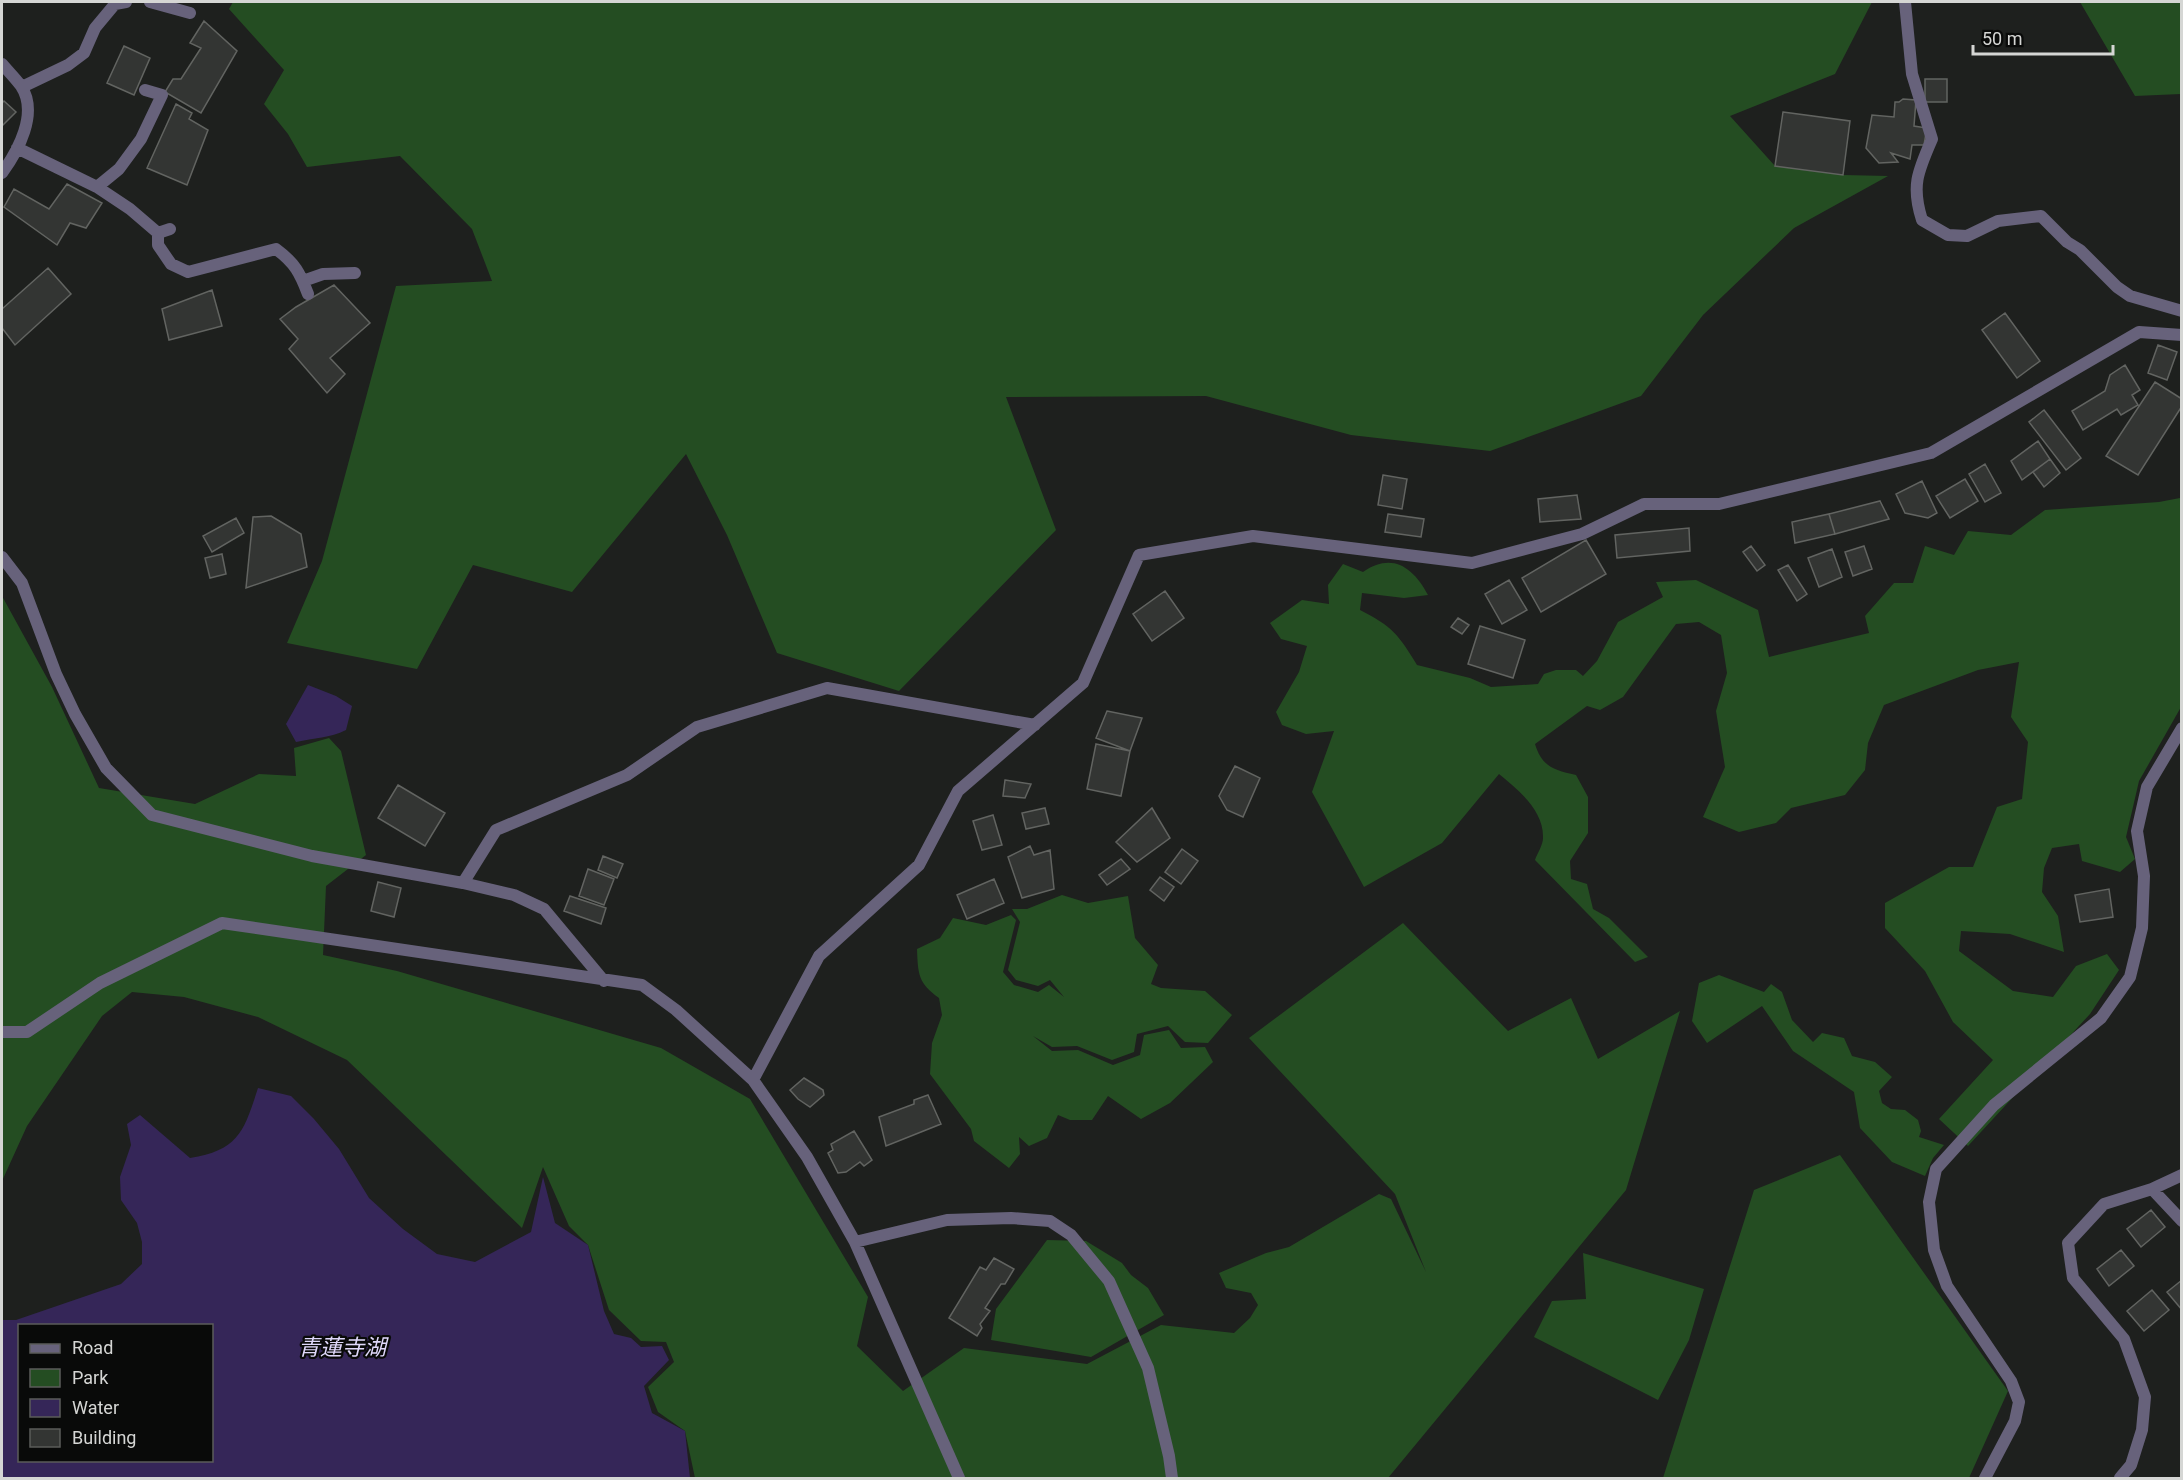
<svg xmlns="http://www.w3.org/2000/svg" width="2183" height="1480" font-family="Roboto,'Noto Sans JP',sans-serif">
<rect width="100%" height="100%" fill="#1e201e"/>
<path fill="#244d22" d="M 233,2 L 1872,2 L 1835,74 L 1730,116 L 1775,166 L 1843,175 L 1888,176 L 1794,228 L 1703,315 L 1641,396 L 1490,451 L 1351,435 L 1206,396 L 1006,397 L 1056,530 L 899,691 L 777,653 L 727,535 L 686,454 L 572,592 L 473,565 L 417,669 L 287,643 L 322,561 L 396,286 L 492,281 L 472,229 L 400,156 L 307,167 L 288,134 L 264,104 L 284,70 L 229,9 Z
M 2080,2 L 2181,2 L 2181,94 L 2135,96 Z
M 2180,498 L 2181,707 L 2139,781 L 2126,837 L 2135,859 L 2120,872 L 2082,861 L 2079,844 L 2052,848 L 2044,868 L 2042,892 L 2058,916 L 2064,952 L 2010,934 L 1961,931 L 1959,951 L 2013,991 L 2053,997 L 2076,966 L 2107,954 L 2119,970 L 2090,1014 L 1968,1146 L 1939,1119 L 1993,1060 L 1953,1022 L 1925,971 L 1885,928 L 1885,903 L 1949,867 L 1973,867 L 1997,807 L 2022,799 L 2028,742 L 2011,717 L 2019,662 L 1978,670 L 1884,705 L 1868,743 L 1865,770 L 1845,795 L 1791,808 L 1776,823 L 1739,832 L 1703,817 L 1725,767 L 1716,711 L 1727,673 L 1721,635 L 1699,622 L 1676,624 L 1623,697 L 1600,710 L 1587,706 L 1535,744 C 1542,767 1554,770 1576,775 L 1588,797 L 1588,833 L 1570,861 L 1571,879 L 1587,884 L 1593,909 L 1609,918 L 1648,957 L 1635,962 L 1535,860 C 1537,854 1543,845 1543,838 C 1544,810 1518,790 1499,774 L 1442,843 L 1364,887 L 1312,792 L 1334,731 L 1306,734 L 1282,725 L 1276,712 L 1299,672 L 1307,646 L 1281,639 L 1270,623 L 1302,600 L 1329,604 L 1328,585 L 1343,564 L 1363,572 C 1392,552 1413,567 1428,595 L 1404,598 L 1362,593 L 1360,610 C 1392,626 1399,635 1417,665 L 1470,678 L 1491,687 L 1538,684 L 1544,674 L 1556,670 L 1576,670 L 1583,676 L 1597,661 L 1618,622 L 1663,597 L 1656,582 L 1696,580 L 1758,610 L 1769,657 L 1869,633 L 1865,616 L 1894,583 L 1913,583 L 1925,546 L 1954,555 L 1968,531 L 2011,535 L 2045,510 L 2159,502 Z
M 2,596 L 52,687 L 99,788 L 195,804 L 259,774 L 296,776 L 294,748 L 329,738 L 341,751 L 366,855 L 326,886 L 323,955 L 397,971 L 661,1048 L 750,1099 L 868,1297 L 857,1346 L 903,1391 L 964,1348 L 1087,1364 L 1161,1325 L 1234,1333 L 1250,1318 L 1258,1305 L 1251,1293 L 1226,1288 L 1219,1273 L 1266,1253 L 1289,1247 L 1379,1194 L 1391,1199 L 1426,1272 L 1395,1194 L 1249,1038 L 1403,923 L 1508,1031 L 1571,998 L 1598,1059 L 1680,1011 L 1626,1190 L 1388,1478 L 695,1478 L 685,1431 L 658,1412 L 648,1387 L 674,1362 L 666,1342 L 641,1341 L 609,1310 L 588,1245 L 569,1226 L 543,1167 L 522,1228 L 347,1060 L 258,1017 L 184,997 L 132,992 L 102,1016 L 27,1126 L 2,1181 Z
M 1062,895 L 1088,903 L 1128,896 L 1135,938 L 1158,965 L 1151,984 L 1161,988 L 1205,991 L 1232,1015 L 1208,1043 L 1185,1042 L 1168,1026 L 1137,1034 L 1134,1052 L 1112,1060 L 1077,1046 L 1052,1047 L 1033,1036 L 1052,1051 L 1078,1050 L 1113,1065 L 1140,1055 L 1144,1035 L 1169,1030 L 1181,1048 L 1205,1047 L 1213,1062 L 1170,1103 L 1141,1119 L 1108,1096 L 1092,1120 L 1070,1120 L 1058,1115 L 1047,1138 L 1029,1146 L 1019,1137 L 1020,1154 L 1009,1168 L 974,1141 L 971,1129 L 930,1074 L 932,1043 L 942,1015 L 939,998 C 918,983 918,974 917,949 L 940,938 L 953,918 L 986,925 L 1011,915 L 1016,920 L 1003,972 L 1014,985 L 1038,992 L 1049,985 L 1064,997 L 1050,980 L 1038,986 L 1016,980 L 1008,970 L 1020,922 L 1012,909 L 1027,909 Z
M 1719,975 L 1764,992 L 1771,984 L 1782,992 L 1792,1020 L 1813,1042 L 1822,1033 L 1844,1038 L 1852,1056 L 1875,1062 L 1892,1077 L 1879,1091 L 1882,1103 L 1891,1109 L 1905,1110 L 1918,1120 L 1921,1131 L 1919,1137 L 1944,1145 L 1933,1158 L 1925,1176 L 1892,1162 L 1860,1128 L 1854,1092 L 1793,1051 L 1762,1006 L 1707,1043 L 1692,1021 L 1699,983 Z
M 1840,1155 L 2008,1391 L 1969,1478 L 1663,1478 L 1754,1190 Z
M 1047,1240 L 1086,1241 L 1122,1263 L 1131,1275 L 1148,1288 L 1164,1315 L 1091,1357 L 991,1340 L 996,1309 Z
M 1583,1253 L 1704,1289 L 1689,1340 L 1658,1400 L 1534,1337 L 1552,1301 L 1586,1299 Z"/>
<path fill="#352658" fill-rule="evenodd" d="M 308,685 L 336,696 L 352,706 L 346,730 C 330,738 314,738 296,742 L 286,724 Z
M 258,1088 L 291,1096 L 314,1119 L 339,1149 L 369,1198 L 403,1229 L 437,1254 L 475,1262 L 531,1232 L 543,1177 L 555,1223 L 588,1245 L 604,1311 L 614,1334 L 631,1338 L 641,1347 L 662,1346 L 669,1360 L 644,1386 L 652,1413 L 685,1431 L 690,1478 L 2,1478 L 2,1320 L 16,1320 L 121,1284 L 142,1264 L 142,1242 L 137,1223 L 121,1200 L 120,1177 L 131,1145 L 127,1124 L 140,1115 L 190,1158 C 239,1150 244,1131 258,1088 ZM 20,1326 L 212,1326 L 212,1460 L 20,1460 Z"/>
<path fill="#333533" stroke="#626461" stroke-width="1.5" d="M 204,21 L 237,51 L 201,113 L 165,92 L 173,79 L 181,79 L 201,48 L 190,43 Z
M 124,46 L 150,58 L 134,95 L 107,83 Z
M 1925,79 L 1947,79 L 1947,102 L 1925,102 Z
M 1903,99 L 1916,100 L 1914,126 L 1927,128 L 1924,145 L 1912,145 L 1910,159 L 1891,153 L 1898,162 L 1879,163 L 1866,148 L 1872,115 L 1894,117 L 1895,102 L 1899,102 Z
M 4,101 L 16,112 L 2,126 L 2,103 Z
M 176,104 L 192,113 L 189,119 L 208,130 L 187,185 L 147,168 Z
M 1783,112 L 1850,121 L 1843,175 L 1775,166 Z
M 67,184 L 102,203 L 86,228 L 70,223 L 57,245 L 4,207 L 14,189 L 49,209 Z
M 48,268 L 71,294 L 15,345 L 2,328 L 2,309 Z
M 334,285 L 370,323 L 330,358 L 345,374 L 327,393 L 289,349 L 298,339 L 280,319 L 296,307 Z
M 212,290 L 222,326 L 169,340 L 162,309 Z
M 2005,313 L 2040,361 L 2017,378 L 1982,330 Z
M 2158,345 L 2177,352 L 2167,380 L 2148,373 Z
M 2125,365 L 2140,390 L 2132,395 L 2138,405 L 2121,415 L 2117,409 L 2083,430 L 2072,411 L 2105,391 L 2110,375 Z
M 2155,382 L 2182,399 L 2182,406 L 2138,475 L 2106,456 Z
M 2044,410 L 2081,458 L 2066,470 L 2029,422 Z
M 2038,441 L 2050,459 L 2022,480 L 2011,461 Z
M 2050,459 L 2060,473 L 2044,487 L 2033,472 Z
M 1985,464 L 2001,493 L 1985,502 L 1969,474 Z
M 1383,475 L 1407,479 L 1402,509 L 1378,505 Z
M 1965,479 L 1978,501 L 1950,518 L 1936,496 Z
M 1922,481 L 1937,513 L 1928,518 L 1905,513 L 1896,494 Z
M 1577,495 L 1581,519 L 1540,522 L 1538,499 Z
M 1880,501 L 1889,519 L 1835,534 L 1829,514 Z
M 1388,514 L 1424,519 L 1421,537 L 1385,532 Z
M 1829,514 L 1835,534 L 1795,543 L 1792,522 Z
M 271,516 L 301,534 L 307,567 L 246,588 L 253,517 Z
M 236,518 L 244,533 L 212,552 L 203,536 Z
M 1689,528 L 1690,551 L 1617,558 L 1615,535 Z
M 1586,540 L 1606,574 L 1541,612 L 1522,578 Z
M 1751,546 L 1765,565 L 1757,571 L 1743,552 Z
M 1864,546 L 1872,569 L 1853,576 L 1845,552 Z
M 1832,549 L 1842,577 L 1819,587 L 1808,558 Z
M 222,554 L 226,574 L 210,578 L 205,558 Z
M 1788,565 L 1807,594 L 1797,601 L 1778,570 Z
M 1509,580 L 1527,610 L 1502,624 L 1485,594 Z
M 1165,591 L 1184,618 L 1152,641 L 1133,614 Z
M 1458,618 L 1469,625 L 1462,634 L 1451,627 Z
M 1480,626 L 1525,640 L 1513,678 L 1468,664 Z
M 1107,711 L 1142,718 L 1130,751 L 1096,738 Z
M 1096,744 L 1130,751 L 1121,796 L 1087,789 Z
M 1235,766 L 1260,778 L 1243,817 L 1227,810 L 1219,796 Z
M 1005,780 L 1031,784 L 1025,798 L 1003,796 Z
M 398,785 L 445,813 L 425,846 L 378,818 Z
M 1045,808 L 1049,824 L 1026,829 L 1022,813 Z
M 1152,808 L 1170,838 L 1137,862 L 1116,842 Z
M 993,815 L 1002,845 L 982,850 L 973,821 Z
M 1030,846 L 1034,855 L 1050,850 L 1054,889 L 1022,898 L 1008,857 Z
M 1182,849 L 1198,861 L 1181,884 L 1165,872 Z
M 603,856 L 623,864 L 617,878 L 598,870 Z
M 1121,859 L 1130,869 L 1107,885 L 1099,875 Z
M 588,869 L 614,879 L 604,905 L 579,896 Z
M 1160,877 L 1174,887 L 1164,901 L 1150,890 Z
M 994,879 L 1004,903 L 967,919 L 957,895 Z
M 378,882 L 401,888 L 394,917 L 371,911 Z
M 2109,889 L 2113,917 L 2080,922 L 2075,895 Z
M 570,896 L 606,908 L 601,924 L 564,911 Z
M 804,1078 L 823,1090 L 824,1095 L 810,1107 L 798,1099 L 790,1090 Z
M 928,1095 L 941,1124 L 886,1146 L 879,1117 L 914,1104 L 914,1100 Z
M 854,1131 L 872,1160 L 864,1166 L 860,1162 L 846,1172 L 838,1173 L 828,1153 L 833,1150 L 831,1144 Z
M 2151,1210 L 2165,1227 L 2141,1247 L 2127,1229 Z
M 2121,1250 L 2134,1266 L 2109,1286 L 2097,1269 Z
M 994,1258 L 1014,1269 L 1005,1284 L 1001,1284 L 985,1308 L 990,1311 L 980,1324 L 982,1328 L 977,1336 L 949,1318 L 980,1267 L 986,1270 Z
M 2182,1280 L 2182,1310 L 2167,1292 Z
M 2152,1290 L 2169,1310 L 2144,1331 L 2127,1311 Z"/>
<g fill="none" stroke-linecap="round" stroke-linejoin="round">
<path stroke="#67627b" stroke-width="12" d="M 150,2 L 190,13
M 1905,2 L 1912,74 L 1932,139 C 1918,171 1911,186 1922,220 L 1948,235 L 1967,236 L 1998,221 L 2041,216 L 2067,242 L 2080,250 L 2117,287 L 2130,296 L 2182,311
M 2,64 C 8,71 15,78 21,86 C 39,113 18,151 2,173
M 22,87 L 68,65 L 84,53 L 95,28 L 115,4 L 126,2
M 17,148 L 97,187 L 119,169 L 141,139 L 162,95 L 145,90
M 97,187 L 130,209 L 158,233 L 170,229
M 158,233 L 158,245 L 171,264 L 188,272 L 276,249 C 295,263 300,273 308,294
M 303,281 L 323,274 L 355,273
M 2,557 L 22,583 L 56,674 L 75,714 L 106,768 L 152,815 L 312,856 L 463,883 L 514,895 L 544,909 L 604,981
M 463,883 L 496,830 L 627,775 L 697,727 L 827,688 L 1035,725
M 2,1032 L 27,1032 L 100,983 L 222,923 L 642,985 L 676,1010 L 753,1080 L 807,1157 L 855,1242 L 959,1478
M 753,1080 L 819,956 L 919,865 L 958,791 L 1083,683 L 1139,555 L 1253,536 L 1472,563 L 1582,534 L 1644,504 L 1719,504 L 1931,453 L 2139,332 L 2182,335
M 2152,1189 L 2182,1221
M 855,1242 L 947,1220 L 1011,1218 L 1050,1221 L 1071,1235 L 1109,1281 L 1148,1368 L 1169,1456 L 1172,1478
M 1985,1478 L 2015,1421 L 2019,1402 L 2011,1381 L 1947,1286 L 1934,1250 L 1929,1202 L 1936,1169 L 1994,1105 L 2101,1018 L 2130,977 L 2142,928 L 2144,876 L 2137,831 L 2147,787 L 2182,728
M 2120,1478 L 2131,1465 L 2142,1430 L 2145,1397 L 2124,1339 L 2073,1278 L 2068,1243 L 2104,1204 L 2152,1189 L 2182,1175"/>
</g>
<g text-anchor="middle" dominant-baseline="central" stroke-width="4.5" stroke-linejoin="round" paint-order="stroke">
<g font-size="22" font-style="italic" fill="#dfd8fa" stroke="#090a09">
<text x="342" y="1347">青蓮寺湖</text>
</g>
</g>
<rect width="2183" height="1480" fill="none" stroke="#d5d6d4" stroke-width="6"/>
<rect x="18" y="1324" width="195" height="138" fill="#090a09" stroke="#5b5c5a" stroke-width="1.5"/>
<rect x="30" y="1344" width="30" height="9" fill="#67627b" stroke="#5b5c5a" stroke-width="1.5"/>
<text x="72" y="1354" font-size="18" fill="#d5d6d4">Road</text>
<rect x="30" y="1369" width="30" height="18" fill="#244d22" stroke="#5b5c5a" stroke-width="1.5"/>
<text x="72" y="1384" font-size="18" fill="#d5d6d4">Park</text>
<rect x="30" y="1399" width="30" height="18" fill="#352658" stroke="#5b5c5a" stroke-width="1.5"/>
<text x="72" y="1414" font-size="18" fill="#d5d6d4">Water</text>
<rect x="30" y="1429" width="30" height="18" fill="#333533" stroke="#5b5c5a" stroke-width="1.5"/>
<text x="72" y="1444" font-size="18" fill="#d5d6d4">Building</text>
<path d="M1973 45v9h140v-9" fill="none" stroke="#d5d6d4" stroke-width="3"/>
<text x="1982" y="45" font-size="18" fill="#d5d6d4" stroke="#090a09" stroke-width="4.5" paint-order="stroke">50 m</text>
</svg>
